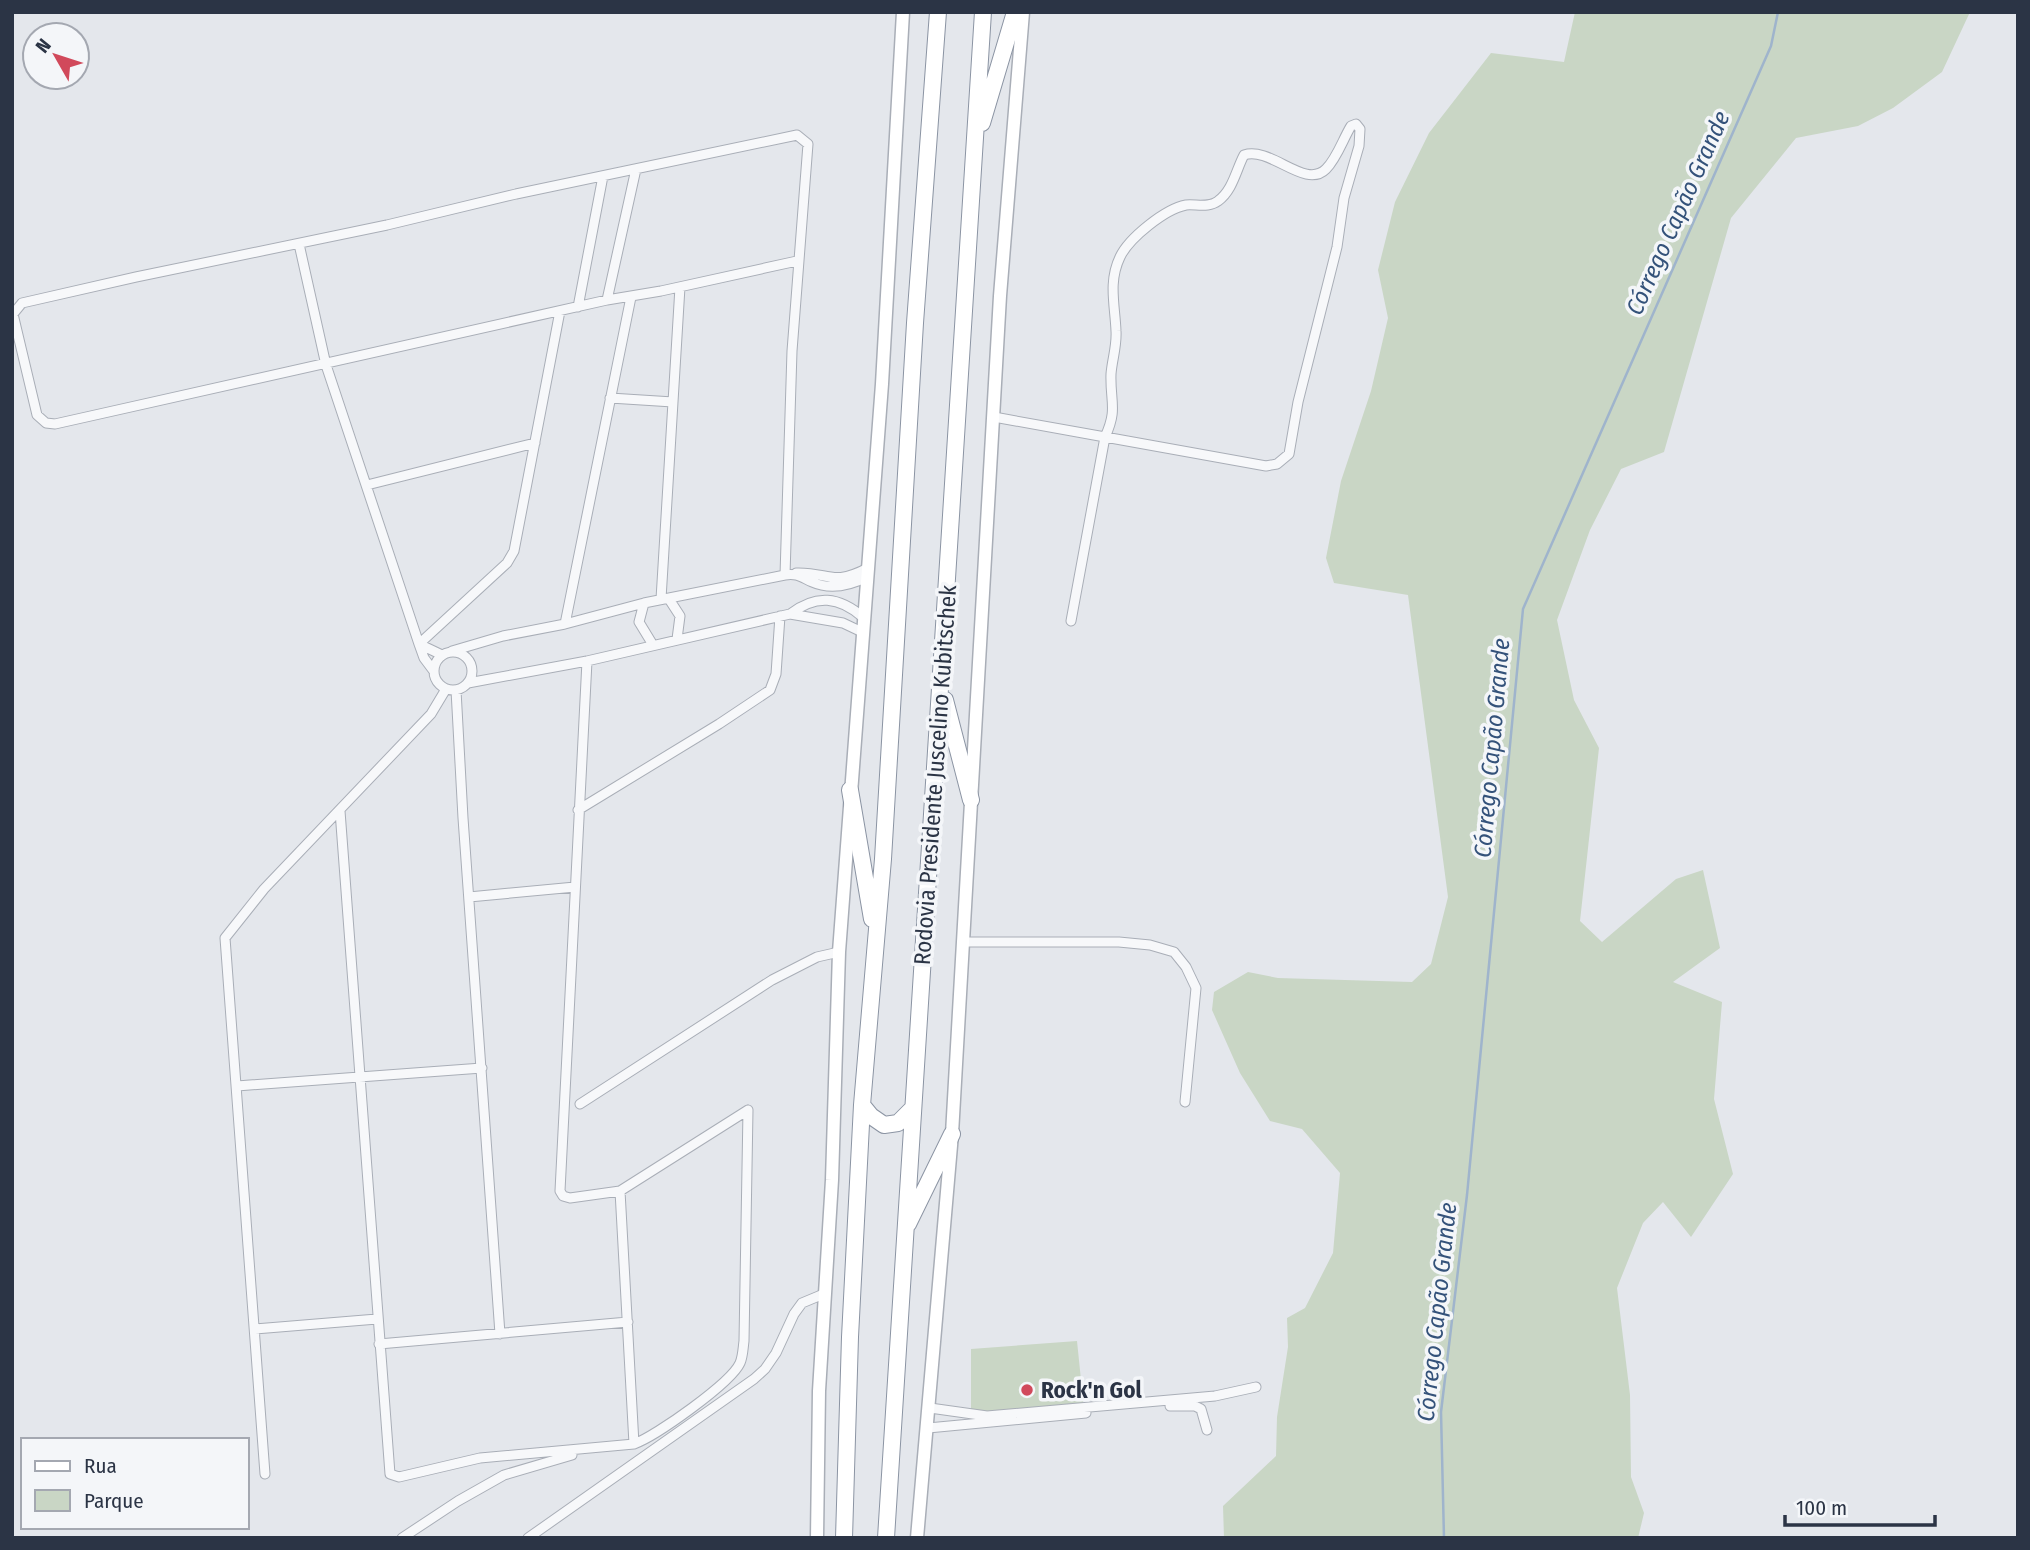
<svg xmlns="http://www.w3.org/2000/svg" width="2030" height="1550" font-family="'Fira Sans Condensed',sans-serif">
<rect width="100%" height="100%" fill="#e4e7ec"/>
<path fill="#c9d6c5" d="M 1575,12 L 1970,12 L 1942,72 L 1893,108 L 1858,126 L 1796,138 L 1731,218 L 1664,452 L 1621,469 L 1590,530 L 1557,620 L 1574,700 L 1599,748 L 1580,921 L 1602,942 L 1676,879 L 1703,870 L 1720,948 L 1673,982 L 1722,1002 L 1714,1099 L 1733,1174 L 1691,1237 L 1663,1202 L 1643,1223 L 1617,1288 L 1630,1395 L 1631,1477 L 1644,1513 L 1638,1538 L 1224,1538 L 1223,1506 L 1276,1456 L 1277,1417 L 1288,1347 L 1287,1318 L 1305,1308 L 1333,1253 L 1340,1173 L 1302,1129 L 1270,1121 L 1240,1073 L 1212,1010 L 1214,992 L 1248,972 L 1278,978 L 1412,982 L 1431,964 L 1448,897 L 1408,595 L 1334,583 L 1326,558 L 1341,481 L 1371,391 L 1388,318 L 1378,270 L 1395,202 L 1429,133 L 1491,53 L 1564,62 Z
M 1077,1341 L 1084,1409 L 971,1417 L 971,1349 Z"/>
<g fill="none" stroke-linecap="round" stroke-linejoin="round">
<path stroke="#9fb4cc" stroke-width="2.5" d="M 1444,1538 L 1441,1412 L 1467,1195 L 1523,609 L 1771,46 L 1778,12"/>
<g stroke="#a9aeb7" stroke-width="11">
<path id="street" d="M 1356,124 L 1360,129 L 1359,146 L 1344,198 L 1337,247 L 1298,402 L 1289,454 L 1277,464 L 1266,466 L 1105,437 C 1118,409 1110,402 1111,374 C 1112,360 1117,346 1116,331 C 1115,305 1108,282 1120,257 C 1129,238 1165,209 1186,205 C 1196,204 1209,208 1218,201 C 1233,190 1236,170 1244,155 C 1271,146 1305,190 1326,169 C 1337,158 1343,139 1351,126 Z
M 299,244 L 326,365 L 419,644 L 424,658 L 433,670
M 607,300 L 636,169
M 578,307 L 603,176
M 610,398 L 673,402
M 994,417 L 1105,437 L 1071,621
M 367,485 L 535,443
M 796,573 C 830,572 831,587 868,568
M 785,575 L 792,351 L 808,144 L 797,135 L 516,194 L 387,225 L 136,277 L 22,303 L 13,314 L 37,415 L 46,423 L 55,424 L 607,300 L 661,291 L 797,261
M 661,599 L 680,287
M 669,599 L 680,616 L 677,639
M 644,603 L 639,622 L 653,645
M 790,614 L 843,623 L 862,632
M 565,624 L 631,297
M 419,644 L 507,563 L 514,551 L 560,311
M 419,644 L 442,655
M 452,651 L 503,636 L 565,624 L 644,603 L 785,575 C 797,573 801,577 812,582 C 830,590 849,586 867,577
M434 671a19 19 0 1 1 38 0a19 19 0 1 1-38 0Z
M 587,661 L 560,1191 L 563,1196 L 570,1198 L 620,1191 L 748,1110
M 468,683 L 587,661 L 790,614 C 816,594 839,596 864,618
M 456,690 L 463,818 L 500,1334
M 578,810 L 719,724 L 770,690 L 776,674 L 780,616
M 340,811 L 390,1474 L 399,1477 L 480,1458 L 634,1444 C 656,1436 731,1383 740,1363 C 743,1356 743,1348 744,1341 L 748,1110
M 469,897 L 575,887
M 962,942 L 1119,942 L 1150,945 L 1174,952 L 1186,967 L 1196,988 L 1185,1102
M 237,1086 L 482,1068
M 580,1104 L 772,980 L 817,957 L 839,952
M 620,1191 L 634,1444
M 255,1329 L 377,1319
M 379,1344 L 628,1322
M 1170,1406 L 1195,1406 L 1201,1409 L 1207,1430
M 930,1408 L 987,1416 L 1215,1396 L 1256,1387
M 928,1428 L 1086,1413
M 265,1474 L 225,938 L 264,889 L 431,714 L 446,689
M 402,1538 L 458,1501 L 504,1475 L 572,1455
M 528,1538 L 754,1379 L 765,1369 L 776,1353 L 794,1314 L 802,1303 L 826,1293"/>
</g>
<g stroke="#a9aeb7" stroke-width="15">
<path id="secondary" d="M 817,1538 L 819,1391 L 832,1180 L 839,952 L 882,384 L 903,12
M 917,1538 L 952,1134 L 1000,296 L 1023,12"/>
</g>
<g stroke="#8b94a3" stroke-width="18">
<path id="highway" d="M 982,123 L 1015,12
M 945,700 L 971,800
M 850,790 L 872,919
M 862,1105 L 871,1116 L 884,1125 L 898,1123 L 913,1108
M 908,1224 L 952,1134
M 844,1538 L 850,1337 L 862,1105 L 883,859 L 915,323 L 938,12
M 886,1538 L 983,12"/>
</g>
<use href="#street" stroke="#f7f8fa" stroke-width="9"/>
<use href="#secondary" stroke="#fff" stroke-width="12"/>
<use href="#highway" stroke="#fff" stroke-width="16"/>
</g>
<circle fill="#d1495b" stroke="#f4f6f9" stroke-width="2.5" cx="1027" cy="1390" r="7"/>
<g text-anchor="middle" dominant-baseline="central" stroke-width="7" stroke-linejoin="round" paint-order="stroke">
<g font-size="23" fill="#2b3445" stroke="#f4f6f9">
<text transform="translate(935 775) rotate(-86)">Rodovia Presidente Juscelino Kubitschek</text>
</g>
<g font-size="23" font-weight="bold" fill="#2b3445" stroke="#f4f6f9" text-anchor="start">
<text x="1041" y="1390">Rock'n Gol</text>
</g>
<g font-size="24" font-style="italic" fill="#34527a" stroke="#f4f6f9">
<text transform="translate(1678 213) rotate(-66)">Córrego Capão Grande</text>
<text transform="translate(1492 748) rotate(-85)">Córrego Capão Grande</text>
<text transform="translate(1437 1312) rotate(-84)">Córrego Capão Grande</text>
</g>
</g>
<rect width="2030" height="1550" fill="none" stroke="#2b3445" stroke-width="28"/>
<rect x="21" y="1438" width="228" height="91" fill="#f4f6f9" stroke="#a4a8b1" stroke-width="2"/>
<rect x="35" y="1461" width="35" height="10" fill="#ffffff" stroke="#a4a8b1" stroke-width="2"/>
<text x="84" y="1473" font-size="21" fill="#2b3445">Rua</text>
<rect x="35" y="1490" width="35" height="21" fill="#c9d6c5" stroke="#a4a8b1" stroke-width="2"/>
<text x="84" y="1508" font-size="21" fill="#2b3445">Parque</text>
<g transform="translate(56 56) rotate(309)"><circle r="33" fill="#f4f6f9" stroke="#a4a8b1" stroke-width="2"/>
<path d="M0-5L12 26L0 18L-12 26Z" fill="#d1495b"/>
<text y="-10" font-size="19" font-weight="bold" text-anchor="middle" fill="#2b3445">N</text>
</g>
<path d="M1785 1515v10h150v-10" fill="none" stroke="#2b3445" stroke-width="3.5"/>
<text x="1796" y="1515" font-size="21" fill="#2b3445" stroke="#f4f6f9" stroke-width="5" paint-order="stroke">100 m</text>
</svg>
